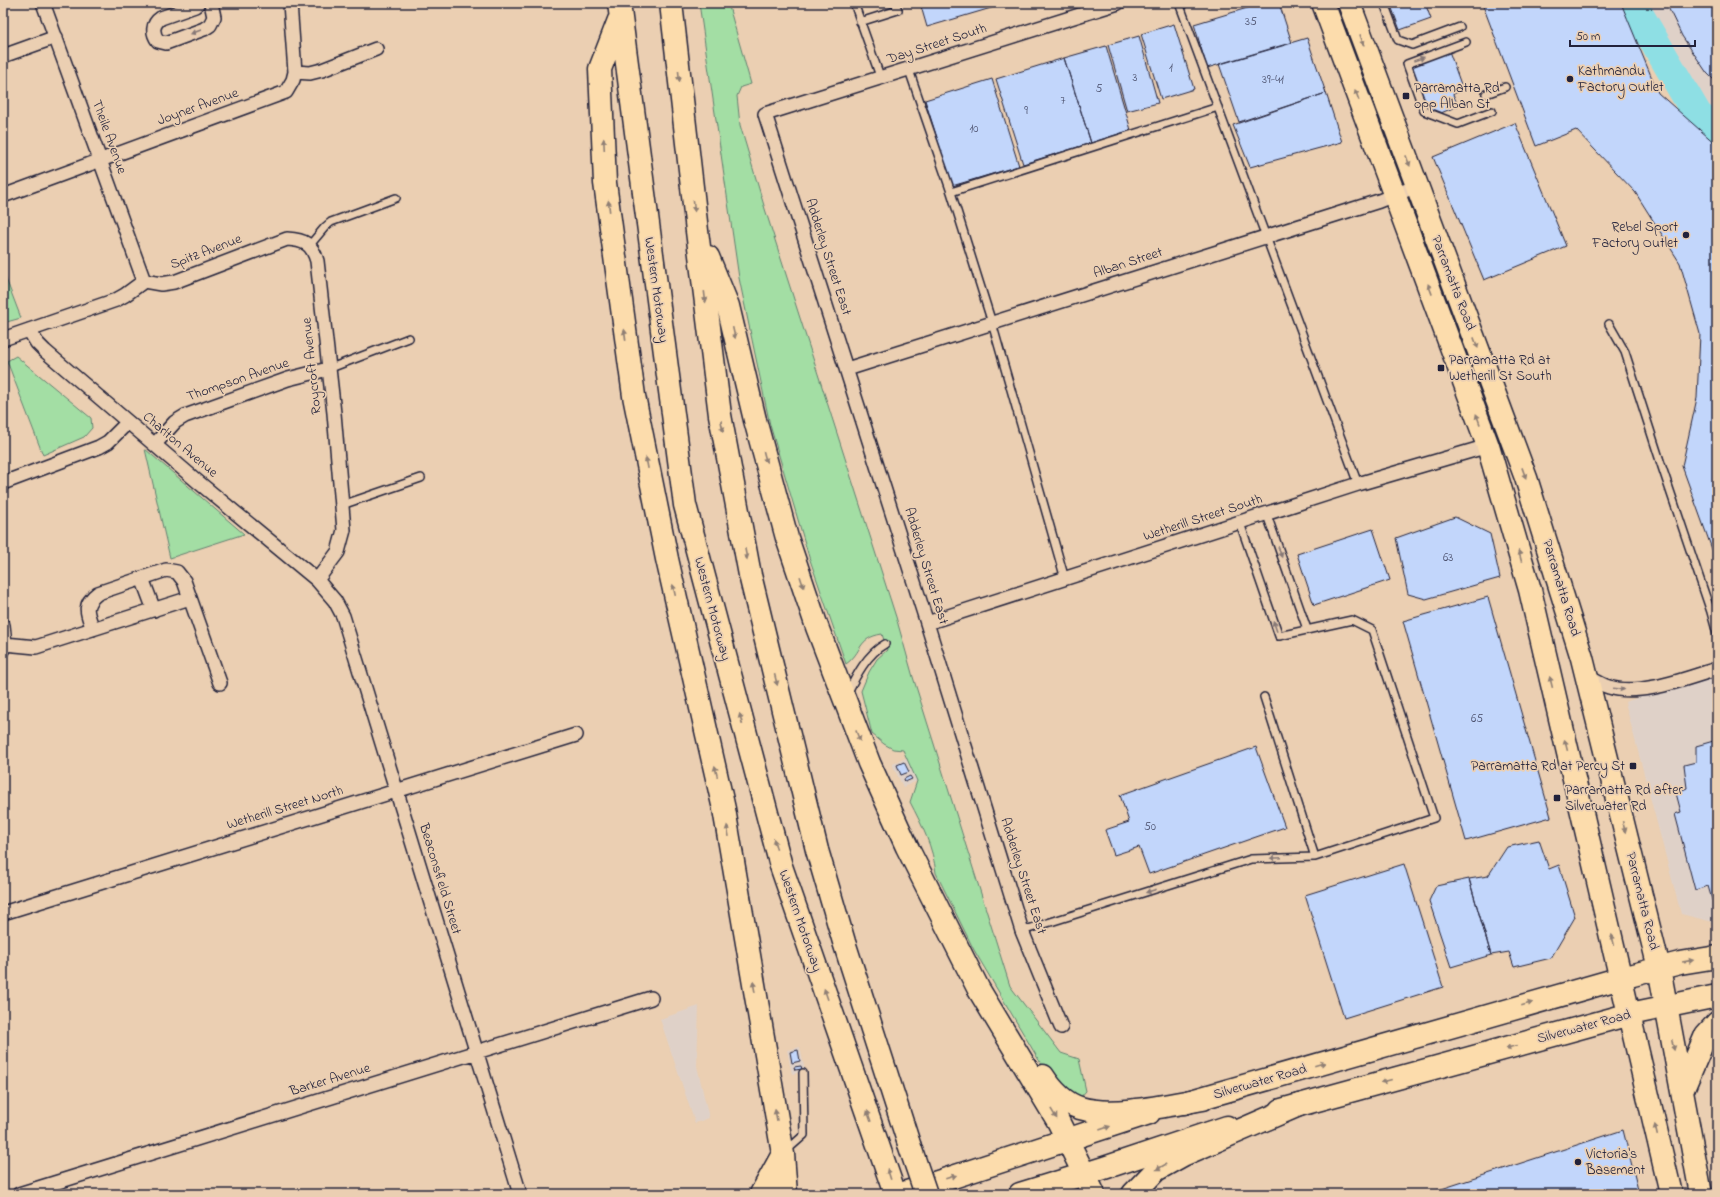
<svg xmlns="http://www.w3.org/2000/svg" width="1720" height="1197" font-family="'Indie Flower',sans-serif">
<rect width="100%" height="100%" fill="#ebcfb2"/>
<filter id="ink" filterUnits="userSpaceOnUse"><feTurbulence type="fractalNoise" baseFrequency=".025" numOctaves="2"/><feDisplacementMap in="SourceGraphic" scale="8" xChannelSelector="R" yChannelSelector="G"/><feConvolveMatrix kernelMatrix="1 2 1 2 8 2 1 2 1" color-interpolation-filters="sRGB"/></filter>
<g filter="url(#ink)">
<path fill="#dfd1c8" d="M 1632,3 L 1717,3 L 1717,129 L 1698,116 Z
M 1717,671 L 1717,923 L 1681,914 L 1625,702 Z
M 906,758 L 917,781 L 903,787 L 892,764 Z
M 699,1006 L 697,1066 L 709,1118 L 695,1123 L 660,1019 Z
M 800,1047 L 805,1071 L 792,1074 L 787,1050 Z
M 123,1187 L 125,1194 L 100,1194 Z"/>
<path fill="#a3dea4" stroke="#628070" d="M 699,3 L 728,3 L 751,84 L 741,87 L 737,96 L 740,125 L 765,209 L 896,617 L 913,677 L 1010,986 L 1061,1053 L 1079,1059 L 1086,1091 L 1079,1099 L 1052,1079 L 1040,1062 L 974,950 L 936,873 C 933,847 922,825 910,802 L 917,781 L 903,750 L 893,749 L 884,744 L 872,734 L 861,691 L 869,672 L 877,659 L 887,650 L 882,634 C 857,638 863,652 846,664 L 809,557 L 770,425 L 739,278 Z
M 3,271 L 21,318 L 3,323 Z
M 16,356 L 91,418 L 92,428 L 84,437 L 43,455 L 7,361 Z
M 145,449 L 244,534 L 170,558 Z"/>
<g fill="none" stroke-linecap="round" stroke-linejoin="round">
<path stroke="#8edfe4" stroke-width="30" d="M 1632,3 L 1698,116 L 1717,129"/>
</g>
<path fill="#c2d6fb" stroke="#22223b" d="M 920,3 L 1008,3 L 927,27 Z
M 1264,3 L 1279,3 L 1292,43 L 1207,68 L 1194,24 Z
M 1390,3 L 1425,3 L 1431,19 L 1400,30 Z
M 1482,3 L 1621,3 L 1658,93 L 1717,145 L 1717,563 L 1682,466 L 1697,398 L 1700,334 L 1680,263 L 1635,192 L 1576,130 L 1536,146 Z
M 1666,3 L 1717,3 L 1717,83 L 1707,73 L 1682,36 Z
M 1174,24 L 1194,89 L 1161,99 L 1141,34 Z
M 1139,36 L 1158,103 L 1127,111 L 1108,45 Z
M 1307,38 L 1326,93 L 1239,122 L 1219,64 Z
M 1106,46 L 1131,130 L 1091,143 L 1064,58 Z
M 1449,51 L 1463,90 L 1453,94 L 1458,106 L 1436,115 L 1425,110 L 1408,67 Z
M 1064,58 L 1091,143 L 1023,164 L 996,79 Z
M 992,79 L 1019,166 L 952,186 L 925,100 Z
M 1326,93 L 1342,142 L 1250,167 L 1233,125 Z
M 1515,123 L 1566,246 L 1484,280 L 1433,157 Z
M 1455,517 L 1490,534 L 1500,578 L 1426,599 L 1408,594 L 1396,538 Z
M 1373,529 L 1390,580 L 1314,605 L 1297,554 Z
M 1488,597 L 1551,817 L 1466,841 L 1403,621 Z
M 1717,740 L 1717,911 L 1715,910 L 1708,886 L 1695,890 L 1675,814 L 1681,812 L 1676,793 L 1687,788 L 1684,765 L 1696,762 L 1696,746 Z
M 1256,747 L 1285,827 L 1149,874 L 1139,847 L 1114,855 L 1105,830 L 1129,822 L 1120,795 Z
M 904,762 L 909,772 L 901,775 L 897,765 Z
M 910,776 L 912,779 L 905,782 L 904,779 Z
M 1539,840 L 1549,869 L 1559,865 L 1575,917 L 1551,958 L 1514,967 L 1509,952 L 1491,955 L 1469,879 L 1488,876 L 1507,847 Z
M 1404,864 L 1443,987 L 1344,1018 L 1305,895 Z
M 1469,879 L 1491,955 L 1451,967 L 1429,901 L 1436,886 Z
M 798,1050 L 800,1061 L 792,1063 L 790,1052 Z
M 801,1066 L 802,1069 L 795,1070 L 794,1067 Z
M 1623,1130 L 1639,1194 L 1426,1194 Z"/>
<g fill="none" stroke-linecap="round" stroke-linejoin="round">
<g stroke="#22223b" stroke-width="10">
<path id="service" d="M 854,3 L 881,79
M 1179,3 L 1358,484
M 1384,3 L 1398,40 L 1412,45 L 1460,27
M 860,22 L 898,10 L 895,3
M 1466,42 L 1407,64 L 1424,111 L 1458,124 L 1492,111
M 909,70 L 951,192 L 992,323 L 1065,579
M 1486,94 L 1505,87
M 951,192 L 1218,107
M 309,246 L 325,227 L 331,222 L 396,198
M 1609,324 L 1625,352 L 1662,467 L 1711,612 L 1717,634
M 328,369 L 409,338
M 342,505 L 421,478
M 1267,515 L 1307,629
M 847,694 C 856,676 867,654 885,644
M 1264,697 L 1315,857
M 1022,931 L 1251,859 L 1315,857 L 1434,818 L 1372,630 L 1352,620 L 1279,636 L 1240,523
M 786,1151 L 804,1135 L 803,1073"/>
</g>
<g stroke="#22223b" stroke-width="16">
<path id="minor" d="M 43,3 L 144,281
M 198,3 L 195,6 L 161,18 C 152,24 152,33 158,41 L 166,43 L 204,29 L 210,25 L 214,17 L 211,3
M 3,56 L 56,37
M 295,72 L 310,73 L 322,70 L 376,49
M 3,196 L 286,92 L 293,80 L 295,72 L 290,3
M 29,330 L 37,343 L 45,351 L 197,481 L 317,580 L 335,601 L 343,616 L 354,652 L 520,1194
M 3,339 L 116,300 L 125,295 L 144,281 L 161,284 L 174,282 L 287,239 C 305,240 312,244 317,261 L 334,413 L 344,530 L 338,552 L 317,580
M 847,369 L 1379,201 L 1417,186
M 155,444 L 175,422 L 185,416 L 288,379 L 328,369
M 3,483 L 99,447 L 108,442 L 128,422
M 142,578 L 154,610
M 927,623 L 1358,484 L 1488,446
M 3,625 L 5,644
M 93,629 C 87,613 82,605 98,593 L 166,570 L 177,572 L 184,581 L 220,683
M 3,649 L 5,644 L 36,647 L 190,598
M 1587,676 C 1594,680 1602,685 1609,687 C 1640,697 1687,678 1717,669
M 3,913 L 576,735
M 1061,1027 L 1022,931 L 927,623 L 765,114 L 1118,3
M 19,1194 L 651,998"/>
</g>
<g stroke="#22223b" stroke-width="25">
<path id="trunk" d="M 1323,3 L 1488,446 L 1530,590 L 1671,1194
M 1349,3 L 1526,478 L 1582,658 L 1659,968 L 1701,1194
M 1683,1089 L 1706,1035 L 1717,1023
M 1184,1103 L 1621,978 L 1680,963 L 1717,957
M 1281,1110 L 1630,1014 L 1717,996
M 901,1194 L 1149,1113
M 1020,1194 L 1104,1168 L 1227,1127"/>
</g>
<g stroke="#22223b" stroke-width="25">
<path id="motorway" d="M 619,3 L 685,505 L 781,866 L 895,1194
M 671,3 L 697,231 L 720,415 L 750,575 L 817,850 L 844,942 L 909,1144
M 619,20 L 600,69 L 605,183 L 634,396 L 667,559 L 724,809 L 783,1154 L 786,1194
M 708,257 L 728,306 L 755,420 L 787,538 L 817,627 L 869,763 L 907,847 L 979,990 L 1058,1121 L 1094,1194
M 1043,1076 C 1052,1090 1064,1103 1080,1108 C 1114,1118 1168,1105 1203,1099
M 761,1194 L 783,1154
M 1133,1194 L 1156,1170 L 1183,1155 L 1299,1105"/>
</g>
<use href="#service" stroke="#ebcfb2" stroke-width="7"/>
<use href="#minor" stroke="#ebcfb2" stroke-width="13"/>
<use href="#trunk" stroke="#fcdcac" stroke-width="22"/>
<use href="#motorway" stroke="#fcdcac" stroke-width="22"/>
<g stroke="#22223b" stroke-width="25" stroke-linecap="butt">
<path id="motorway-bridge" d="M 909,1144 L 926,1194"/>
</g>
<use href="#motorway-bridge" stroke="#fcdcac" stroke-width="22"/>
</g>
<defs><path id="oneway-solid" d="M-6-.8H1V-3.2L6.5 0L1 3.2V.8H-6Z"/></defs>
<g fill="#867876">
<use href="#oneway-solid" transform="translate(196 32) rotate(159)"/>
<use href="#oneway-solid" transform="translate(1419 59) rotate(-20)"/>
<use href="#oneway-solid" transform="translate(1280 552) rotate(71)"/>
<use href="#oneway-solid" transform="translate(1275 626) rotate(-109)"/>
<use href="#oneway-solid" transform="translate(1619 689) rotate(7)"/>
<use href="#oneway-solid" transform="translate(1276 858) rotate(178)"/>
<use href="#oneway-solid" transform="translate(1151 891) rotate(162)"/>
</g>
<g fill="#8f7f74">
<use href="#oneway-solid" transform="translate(1362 40) rotate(70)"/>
<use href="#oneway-solid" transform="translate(679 76) rotate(84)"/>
<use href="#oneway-solid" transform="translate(1357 95) rotate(-110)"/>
<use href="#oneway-solid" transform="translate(604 144) rotate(-93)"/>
<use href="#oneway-solid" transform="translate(1408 161) rotate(69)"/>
<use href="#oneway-solid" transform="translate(609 206) rotate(-97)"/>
<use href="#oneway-solid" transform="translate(694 206) rotate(84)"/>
<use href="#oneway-solid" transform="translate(1430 289) rotate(-111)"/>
<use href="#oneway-solid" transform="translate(705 297) rotate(83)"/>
<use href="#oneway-solid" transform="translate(734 333) rotate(77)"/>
<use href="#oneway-solid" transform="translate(625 335) rotate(-97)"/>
<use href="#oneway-solid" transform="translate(1476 343) rotate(69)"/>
<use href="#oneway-solid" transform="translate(1478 419) rotate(-110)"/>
<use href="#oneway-solid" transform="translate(722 426) rotate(79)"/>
<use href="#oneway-solid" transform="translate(765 457) rotate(75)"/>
<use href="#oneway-solid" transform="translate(647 463) rotate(-101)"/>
<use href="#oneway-solid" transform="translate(1524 473) rotate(70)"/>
<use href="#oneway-solid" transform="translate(746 554) rotate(79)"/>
<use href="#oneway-solid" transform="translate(1520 556) rotate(-105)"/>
<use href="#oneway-solid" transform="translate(802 582) rotate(71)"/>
<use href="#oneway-solid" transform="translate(674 590) rotate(-103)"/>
<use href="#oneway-solid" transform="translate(776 680) rotate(76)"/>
<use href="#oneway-solid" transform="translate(1551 682) rotate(-104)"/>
<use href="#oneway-solid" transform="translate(741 719) rotate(-105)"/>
<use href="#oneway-solid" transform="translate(858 736) rotate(69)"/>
<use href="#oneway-solid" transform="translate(1566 745) rotate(-104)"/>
<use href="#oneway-solid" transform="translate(716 771) rotate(-103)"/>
<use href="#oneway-solid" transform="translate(1624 827) rotate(76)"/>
<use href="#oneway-solid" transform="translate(728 831) rotate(-100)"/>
<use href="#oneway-solid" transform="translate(775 844) rotate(-105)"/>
<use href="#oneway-solid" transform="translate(1613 940) rotate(-103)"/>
<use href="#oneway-solid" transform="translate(1688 961) rotate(-9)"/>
<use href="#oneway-solid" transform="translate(754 987) rotate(-100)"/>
<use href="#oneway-solid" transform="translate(826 994) rotate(-109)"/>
<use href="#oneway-solid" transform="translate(1527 1004) rotate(-16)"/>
<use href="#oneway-solid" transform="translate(1673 1045) rotate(78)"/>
<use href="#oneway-solid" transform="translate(1511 1047) rotate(165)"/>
<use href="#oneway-solid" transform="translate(1320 1064) rotate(-16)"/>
<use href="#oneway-solid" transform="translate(1386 1081) rotate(165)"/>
<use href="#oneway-solid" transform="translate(1054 1114) rotate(59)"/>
<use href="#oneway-solid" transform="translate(776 1115) rotate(-100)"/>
<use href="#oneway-solid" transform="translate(869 1116) rotate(-109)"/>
<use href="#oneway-solid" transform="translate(1105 1128) rotate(-19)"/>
<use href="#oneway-solid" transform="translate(1656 1130) rotate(-103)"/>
<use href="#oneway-solid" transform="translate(1161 1167) rotate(150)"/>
<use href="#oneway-solid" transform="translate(889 1174) rotate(-108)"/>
<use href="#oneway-solid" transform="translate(951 1177) rotate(-18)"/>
</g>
</g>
<g fill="#22223b" stroke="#ebcfb2" stroke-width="1.5">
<circle cx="1570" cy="79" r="4"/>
<rect x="1402" y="92" width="8" height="8" rx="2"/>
<circle cx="1686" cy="235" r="4"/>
<rect x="1437" y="364" width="8" height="8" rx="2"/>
<rect x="1629" y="762" width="8" height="8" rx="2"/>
<rect x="1553" y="794" width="8" height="8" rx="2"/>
<circle cx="1578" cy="1162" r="4"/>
</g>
<g text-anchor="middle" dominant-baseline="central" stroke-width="3.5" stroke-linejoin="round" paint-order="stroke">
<g font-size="12" fill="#4a4f6b">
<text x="1251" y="22">35</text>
<text x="1171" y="68">1</text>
<text x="1135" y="78">3</text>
<text x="1273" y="80">39-41</text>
<text x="1099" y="89">5</text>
<text x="1063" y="101">7</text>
<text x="1026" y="111">9</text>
<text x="974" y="129">10</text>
<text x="1448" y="558">63</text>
<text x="1477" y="719">65</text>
<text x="1150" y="827">50</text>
</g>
<g font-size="14" fill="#22223b" stroke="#ebcfb2">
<text transform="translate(937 44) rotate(-18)">Day Street South</text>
<text transform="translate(198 107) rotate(-20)">Joyner Avenue</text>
<text transform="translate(109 137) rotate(70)">Theile Avenue</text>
<text transform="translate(206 252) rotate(-21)">Spitz Avenue</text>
<text transform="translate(828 257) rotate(72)">Adderley Street East</text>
<text transform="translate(1128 263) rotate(-18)">Alban Street</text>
<text transform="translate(1453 283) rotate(69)">Parramatta Road</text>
<text transform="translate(656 290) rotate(82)">Western Motorway</text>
<text transform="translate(312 366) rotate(-96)">Roycroft Avenue</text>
<text transform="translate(238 380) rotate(-19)">Thompson Avenue</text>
<text transform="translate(180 445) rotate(40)">Charlton Avenue</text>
<text transform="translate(1203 518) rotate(-18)">Wetherill Street South</text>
<text transform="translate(926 566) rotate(73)">Adderley Street East</text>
<text transform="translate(1561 588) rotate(73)">Parramatta Road</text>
<text transform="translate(712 609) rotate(75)">Western Motorway</text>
<text transform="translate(285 808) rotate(-17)">Wetherill Street North</text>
<text transform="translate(1023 876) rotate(72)">Adderley Street East</text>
<text transform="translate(440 879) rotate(73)">Beaconsfield Street</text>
<text transform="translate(1642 901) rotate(76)">Parramatta Road</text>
<text transform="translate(800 921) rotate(71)">Western Motorway</text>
<text transform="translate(1584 1027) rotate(-15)">Silverwater Road</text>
<text transform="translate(330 1080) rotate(-17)">Barker Avenue</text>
<text transform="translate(1260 1082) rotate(-16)">Silverwater Road</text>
</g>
<g font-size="14" fill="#22223b" stroke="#ebcfb2" text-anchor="start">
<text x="1578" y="71">Kathmandu<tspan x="1578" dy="16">Factory Outlet</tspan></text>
<text x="1414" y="88">Parramatta Rd<tspan x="1414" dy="16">opp Alban St</tspan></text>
<text x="1678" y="227" text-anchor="end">Rebel Sport<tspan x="1678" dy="16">Factory Outlet</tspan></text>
<text x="1449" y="360">Parramatta Rd at<tspan x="1449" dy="16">Wetherill St South</tspan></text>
<text x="1625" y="766" text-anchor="end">Parramatta Rd at Percy St</text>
<text x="1565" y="790">Parramatta Rd after<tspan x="1565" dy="16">Silverwater Rd</tspan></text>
<text x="1586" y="1154">Victoria's<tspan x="1586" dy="16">Basement</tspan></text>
</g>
</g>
<rect width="1720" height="1197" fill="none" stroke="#ebcfb2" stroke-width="16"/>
<rect x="8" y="8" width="1704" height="1181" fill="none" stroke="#22223b" stroke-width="1.5" filter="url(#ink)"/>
<path d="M1570 40v6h125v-6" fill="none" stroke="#22223b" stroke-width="2"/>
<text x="1576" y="40" font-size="12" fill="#22223b" stroke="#ebcfb2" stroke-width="3" paint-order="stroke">50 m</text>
</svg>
